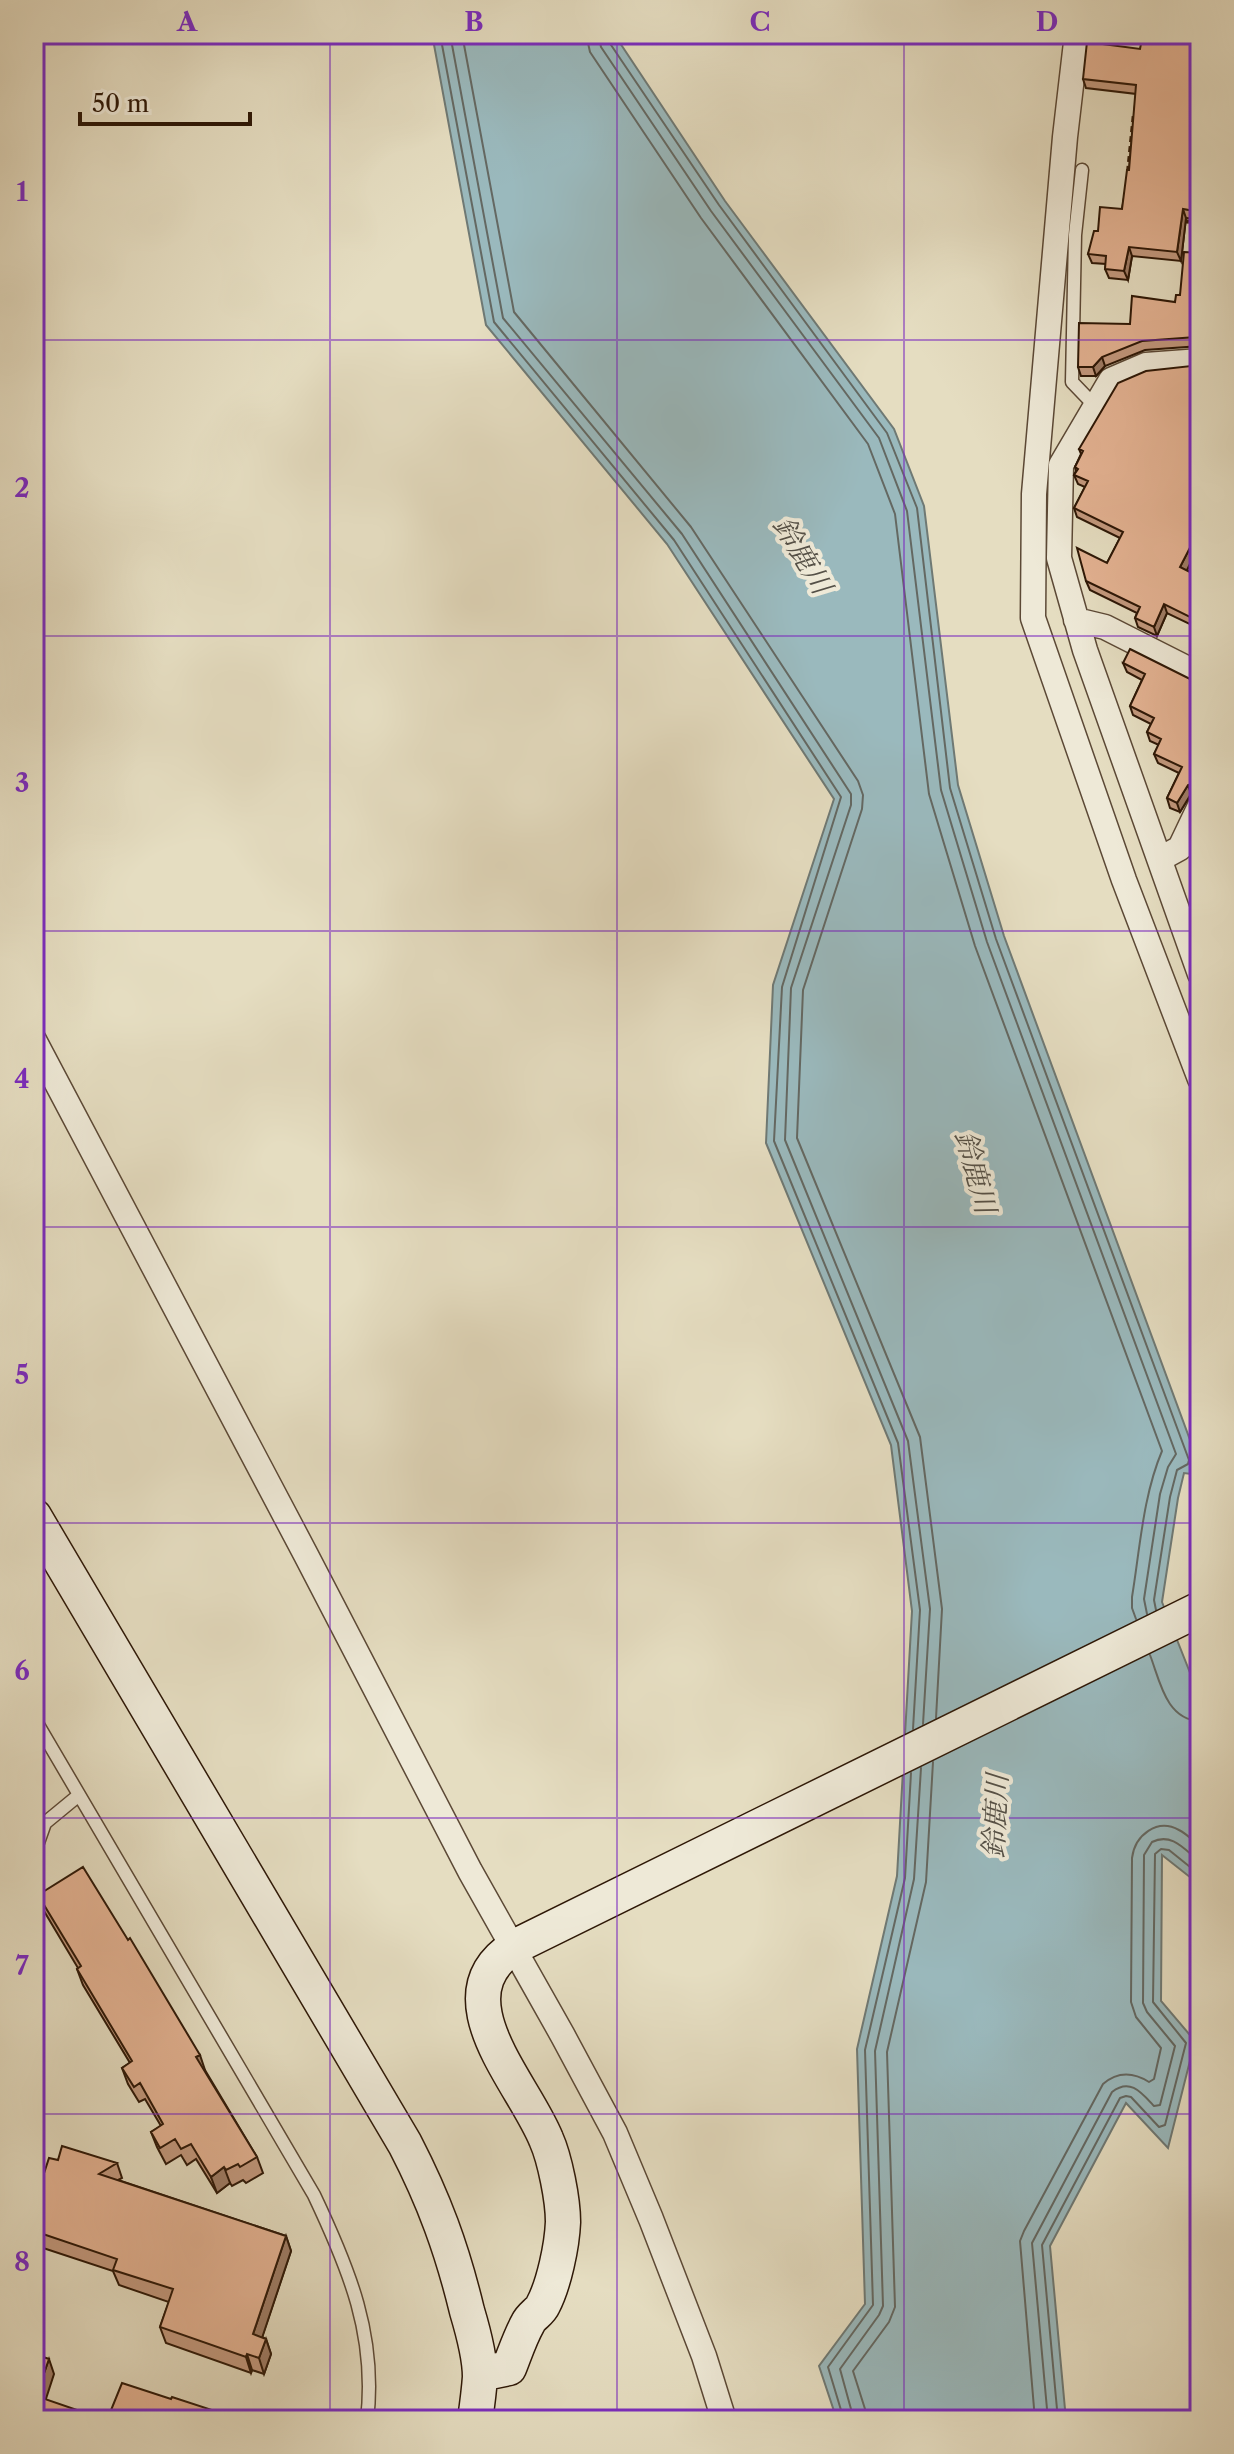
<svg xmlns="http://www.w3.org/2000/svg" width="1234" height="2454" font-family="'Libre Caslon Text','Noto Serif JP',serif">
<rect width="100%" height="100%" fill="#e5ddc1"/>
<filter id="stains"><feTurbulence type="fractalNoise" baseFrequency=".0025" numOctaves="4"/><feColorMatrix values="0 0 0 0 .2 0 0 0 0 .09 0 0 0 0 .02 0 0 0 .5 -.17"/></filter>
<radialGradient id="worn" r=".72"><stop offset=".6" stop-color="#630" stop-opacity="0"/><stop offset="1" stop-color="#630" stop-opacity=".3"/></radialGradient>
<path fill="#9ab9bd" stroke="#6f7974" stroke-width="2" d="M 432,34 L 614,34 L 725,201 L 894,429 L 924,506 L 958,785 L 1004,936 L 1200,1467 L 1200,1475 L 1184,1473 L 1178,1498 L 1162,1602 L 1200,1698 L 1200,1885 L 1162,1855 L 1161,2001 L 1195,2041 L 1168,2148 L 1126,2103 L 1050,2246 L 1066,2420 L 837,2420 L 819,2366 L 865,2304 L 857,2049 L 897,1876 L 912,1611 L 891,1445 L 766,1143 L 773,985 L 834,799 L 667,544 L 486,325 Z"/>
<g fill="none" stroke-linecap="round" stroke-linejoin="round">
<path stroke="#646862" stroke-width="2" d="M 440,34 L 494,322 L 674,540 L 841,797 L 782,987 L 774,1141 L 898,1443 L 920,1610 L 913,1729
M 450,34 L 503,318 L 682,534 L 851,794 L 851,805 L 791,988 L 785,1140 L 908,1441 L 930,1609 L 923,1724
M 462,34 L 514,312 L 691,527 L 858,781 L 863,795 L 862,809 L 803,990 L 797,1138 L 920,1437 L 942,1609 L 936,1718
M 586,34 L 590,52 L 701,218 L 868,444 L 895,514 L 929,794 L 975,946 L 1162,1451 C 1143,1496 1140,1548 1132,1597 L 1132,1608 L 1136,1619
M 598,34 L 601,47 L 711,211 L 879,438 L 907,511 L 941,790 L 987,942 L 1176,1454 L 1168,1467 L 1160,1494 L 1144,1599 L 1147,1614
M 608,34 L 609,42 L 719,205 L 887,433 L 917,508 L 950,788 L 996,939 L 1189,1460 L 1188,1464 L 1177,1470 L 1170,1497 L 1154,1600 L 1156,1610
M 1150,1655 C 1160,1681 1166,1720 1200,1721
M 844,2420 L 828,2367 L 873,2305 L 865,2050 L 905,1878 L 911,1773
M 854,2420 L 840,2369 L 879,2315 L 883,2306 L 875,2051 L 914,1879 L 921,1768
M 866,2420 L 865,2409 L 853,2371 L 889,2322 L 895,2307 L 887,2052 L 926,1882 L 933,1762
M 1035,2420 L 1020,2241 L 1024,2231 L 1103,2084 C 1118,2071 1133,2072 1149,2082 L 1154,2079 L 1161,2048 L 1136,2017 L 1131,2002 L 1132,1858 C 1135,1835 1157,1818 1179,1830 C 1187,1834 1193,1841 1200,1846
M 1048,2420 L 1032,2243 L 1112,2092 C 1130,2078 1141,2092 1154,2106 L 1160,2105 L 1175,2046 L 1147,2012 L 1143,2003 L 1144,1855 L 1152,1842 C 1172,1832 1185,1850 1200,1862
M 1058,2420 L 1042,2245 L 1120,2098 L 1126,2096 L 1131,2097 L 1159,2127 L 1165,2125 L 1186,2043 L 1153,2002 L 1155,1854 L 1161,1849 L 1169,1850 L 1200,1875"/>
<g stroke="#5c4936" stroke-width="15">
<path id="lane" d="M 1082,170 L 1075,235 L 1072,382 L 1096,407
M 34,1718 L 314,2195 C 349,2269 377,2336 367,2420
M 34,1854 L 45,1823 L 79,1795"/>
</g>
<g stroke="#5c4936" stroke-width="27">
<path id="street" d="M 1077,34 L 1065,137 L 1034,494 L 1033,618 L 1124,880 L 1200,1079
M 1200,361 L 1146,365 L 1111,380 L 1061,465 L 1059,558 L 1085,650 L 1200,974
M 1076,620 L 1105,627 L 1200,675
M 1160,859 L 1180,848 L 1200,806
M 34,1040 L 306,1555 L 470,1871 L 563,2036 L 615,2133 L 651,2219 L 704,2356 L 724,2420"/>
</g>
<g stroke="#2e1807" stroke-width="37">
<path id="secondary" d="M 34,1516 L 405,2144 C 434,2200 452,2249 467,2311 C 473,2331 480,2356 480,2377 C 479,2391 477,2406 475,2420
M 480,2374 L 509,2368 C 515,2353 520,2337 528,2323 C 531,2316 540,2312 543,2305 C 554,2284 562,2246 563,2222 C 563,2200 555,2159 546,2139 C 523,2082 438,1997 514,1947 L 1200,1609"/>
</g>
<path stroke="#2e1807" stroke-width="4" stroke-dasharray="6 4" stroke-linecap="butt" d="M 1128,172 L 1134,113
M 1183,221 L 1200,223"/>
<use href="#lane" stroke="#eee9d7" stroke-width="12"/>
<use href="#street" stroke="#eee9d7" stroke-width="24"/>
<use href="#secondary" stroke="#eee9d7" stroke-width="34"/>
</g>
<path fill="#c3997e" stroke="#2e1807" stroke-width="2" d="M 1200,34 L 1200,220 L 1186,218 L 1181,261 L 1132,256 L 1128,280 L 1109,278 L 1105,269 L 1106,264 L 1092,263 L 1088,254 L 1098,231 L 1122,209 L 1129,170 L 1136,94 L 1086,88 L 1083,79 L 1140,49 Z
M 1200,253 L 1200,346 L 1145,350 L 1105,366 L 1096,376 L 1081,376 L 1078,367 L 1130,324 L 1175,302 L 1180,295 Z
M 1200,365 L 1200,544 L 1187,570 L 1200,577 L 1200,629 L 1167,613 L 1157,636 L 1138,627 L 1135,618 L 1137,613 L 1090,590 L 1086,581 L 1107,563 L 1120,538 L 1077,517 L 1074,508 L 1085,487 L 1078,484 L 1074,475 L 1076,471 L 1075,467 L 1081,454 L 1079,449 Z
M 1123,663 L 1197,681 L 1200,680 L 1200,791 L 1191,794 L 1180,812 L 1170,808 L 1167,798 L 1179,773 L 1158,763 L 1154,754 L 1159,745 L 1150,741 L 1147,732 L 1151,724 L 1133,715 L 1130,706 L 1142,680 L 1127,672 Z
M 38,1895 L 205,2070 L 257,2157 L 263,2173 L 246,2183 L 243,2180 L 232,2186 L 230,2183 L 217,2193 L 196,2159 L 187,2165 L 181,2155 L 166,2164 L 157,2147 L 151,2132 L 161,2126 L 145,2099 L 139,2102 L 128,2084 L 122,2068 L 130,2063 L 83,1985 L 77,1969 L 78,1968 L 44,1911 Z
M 58,2160 L 117,2163 L 122,2178 L 118,2180 L 286,2236 L 291,2251 L 262,2337 L 266,2339 L 271,2354 L 264,2374 L 252,2370 L 251,2373 L 166,2343 L 160,2327 L 169,2302 L 119,2285 L 113,2271 L 34,2245 L 34,2204 Z"/>
<path fill="#9f7d66" stroke="#2e1807" stroke-width="2" d="M 1183,209 L 1186,218 L 1181,261 L 1177,252 Z
M 1129,247 L 1132,256 L 1128,280 L 1124,271 Z
M 1102,357 L 1105,366 L 1096,376 L 1093,367 Z
M 1197,534 L 1200,544 L 1184,576 L 1180,567 Z
M 1164,604 L 1167,613 L 1157,636 L 1154,627 Z
M 1188,785 L 1191,794 L 1180,812 L 1177,803 Z
M 200,2055 L 205,2070 L 202,2072 L 196,2057 Z
M 224,2167 L 230,2183 L 217,2193 L 211,2177 Z
M 286,2236 L 291,2251 L 258,2350 L 253,2334 Z
M 266,2339 L 271,2354 L 264,2374 L 259,2358 Z
M 247,2354 L 252,2370 L 251,2373 L 246,2357 Z
M 49,2359 L 54,2374 L 42,2411 L 36,2396 Z"/>
<path fill="#e3b292" stroke="#2e1807" stroke-width="2" d="M 1143,34 L 1200,34 L 1200,212 L 1183,209 L 1177,252 L 1129,247 L 1124,271 L 1105,269 L 1106,256 L 1088,254 L 1094,231 L 1098,231 L 1100,207 L 1122,209 L 1127,170 L 1129,170 L 1136,85 L 1083,79 L 1087,42 L 1140,49 Z
M 1184,252 L 1200,253 L 1200,338 L 1196,337 L 1142,341 L 1102,357 L 1093,367 L 1078,367 L 1079,323 L 1130,324 L 1132,296 L 1175,302 L 1176,295 L 1180,295 Z
M 1200,365 L 1200,535 L 1197,534 L 1180,567 L 1200,577 L 1200,622 L 1164,604 L 1154,627 L 1135,618 L 1140,607 L 1086,581 L 1077,548 L 1107,563 L 1123,532 L 1074,508 L 1088,481 L 1074,475 L 1078,469 L 1075,467 L 1083,451 L 1079,449 L 1118,383 L 1146,371 Z
M 1130,649 L 1190,679 L 1197,681 L 1200,680 L 1200,779 L 1199,778 L 1197,782 L 1188,785 L 1177,803 L 1167,798 L 1182,767 L 1154,754 L 1161,739 L 1147,732 L 1154,718 L 1130,706 L 1145,674 L 1123,663 Z
M 83,1867 L 128,1940 L 130,1938 L 200,2055 L 196,2057 L 257,2157 L 240,2167 L 238,2164 L 226,2170 L 224,2167 L 211,2177 L 191,2144 L 181,2149 L 175,2139 L 160,2148 L 151,2132 L 163,2124 L 140,2083 L 134,2087 L 122,2068 L 132,2061 L 77,1969 L 81,1966 L 38,1895 Z
M 62,2146 L 117,2163 L 99,2174 L 286,2236 L 253,2334 L 266,2339 L 259,2358 L 247,2354 L 246,2357 L 160,2327 L 173,2289 L 113,2270 L 117,2259 L 34,2231 L 34,2204 L 49,2158 L 58,2160 Z
M 34,2354 L 49,2359 L 36,2396 L 106,2420 L 34,2420 Z
M 122,2383 L 171,2399 L 172,2397 L 212,2410 L 211,2412 L 233,2420 L 107,2420 Z"/>
<path fill="none" stroke="#7b2cbf" stroke-width="2" stroke-opacity="0.55" d="M 330,34 L 330,2420M 617,34 L 617,2420M 904,34 L 904,2420M 34,340 L 1200,340M 34,636 L 1200,636M 34,931 L 1200,931M 34,1227 L 1200,1227M 34,1523 L 1200,1523M 34,1818 L 1200,1818M 34,2114 L 1200,2114"/>
<g text-anchor="middle" dominant-baseline="central" stroke-width="8" stroke-linejoin="round" paint-order="stroke">
<g font-size="28" font-style="italic" fill="#545047" stroke="#eee9d7">
<text transform="translate(803 555) rotate(59)">鈴鹿川</text>
<text transform="translate(976 1172) rotate(75)">鈴鹿川</text>
<text transform="translate(995 1816) rotate(-87)">鈴鹿川</text>
</g>
</g>
<rect width="1234" height="2454" fill="none" stroke="#e5ddc1" stroke-width="88"/>
<path d="M80 112v12h170v-12" fill="none" stroke="#2e1807" stroke-width="4"/>
<text x="92" y="112" font-size="24" fill="#2e1807" stroke="#eee9d7" stroke-width="6" paint-order="stroke">50 m</text>
<rect x="44" y="44" width="1146" height="2366" fill="none" stroke="#7b2cbf" stroke-width="3"/>
<g font-size="26" text-anchor="middle" font-weight="bold" fill="#7b2cbf">
<text x="187" y="31">A</text>
<text x="474" y="31">B</text>
<text x="760" y="31">C</text>
<text x="1047" y="31">D</text>
<text x="22" y="201">1</text>
<text x="22" y="497">2</text>
<text x="22" y="792">3</text>
<text x="22" y="1088">4</text>
<text x="22" y="1384">5</text>
<text x="22" y="1680">6</text>
<text x="22" y="1975">7</text>
<text x="22" y="2271">8</text>
</g>
<rect width="100%" height="100%" filter="url(#stains)"/>
<rect width="100%" height="100%" fill="url(#worn)"/>
</svg>
